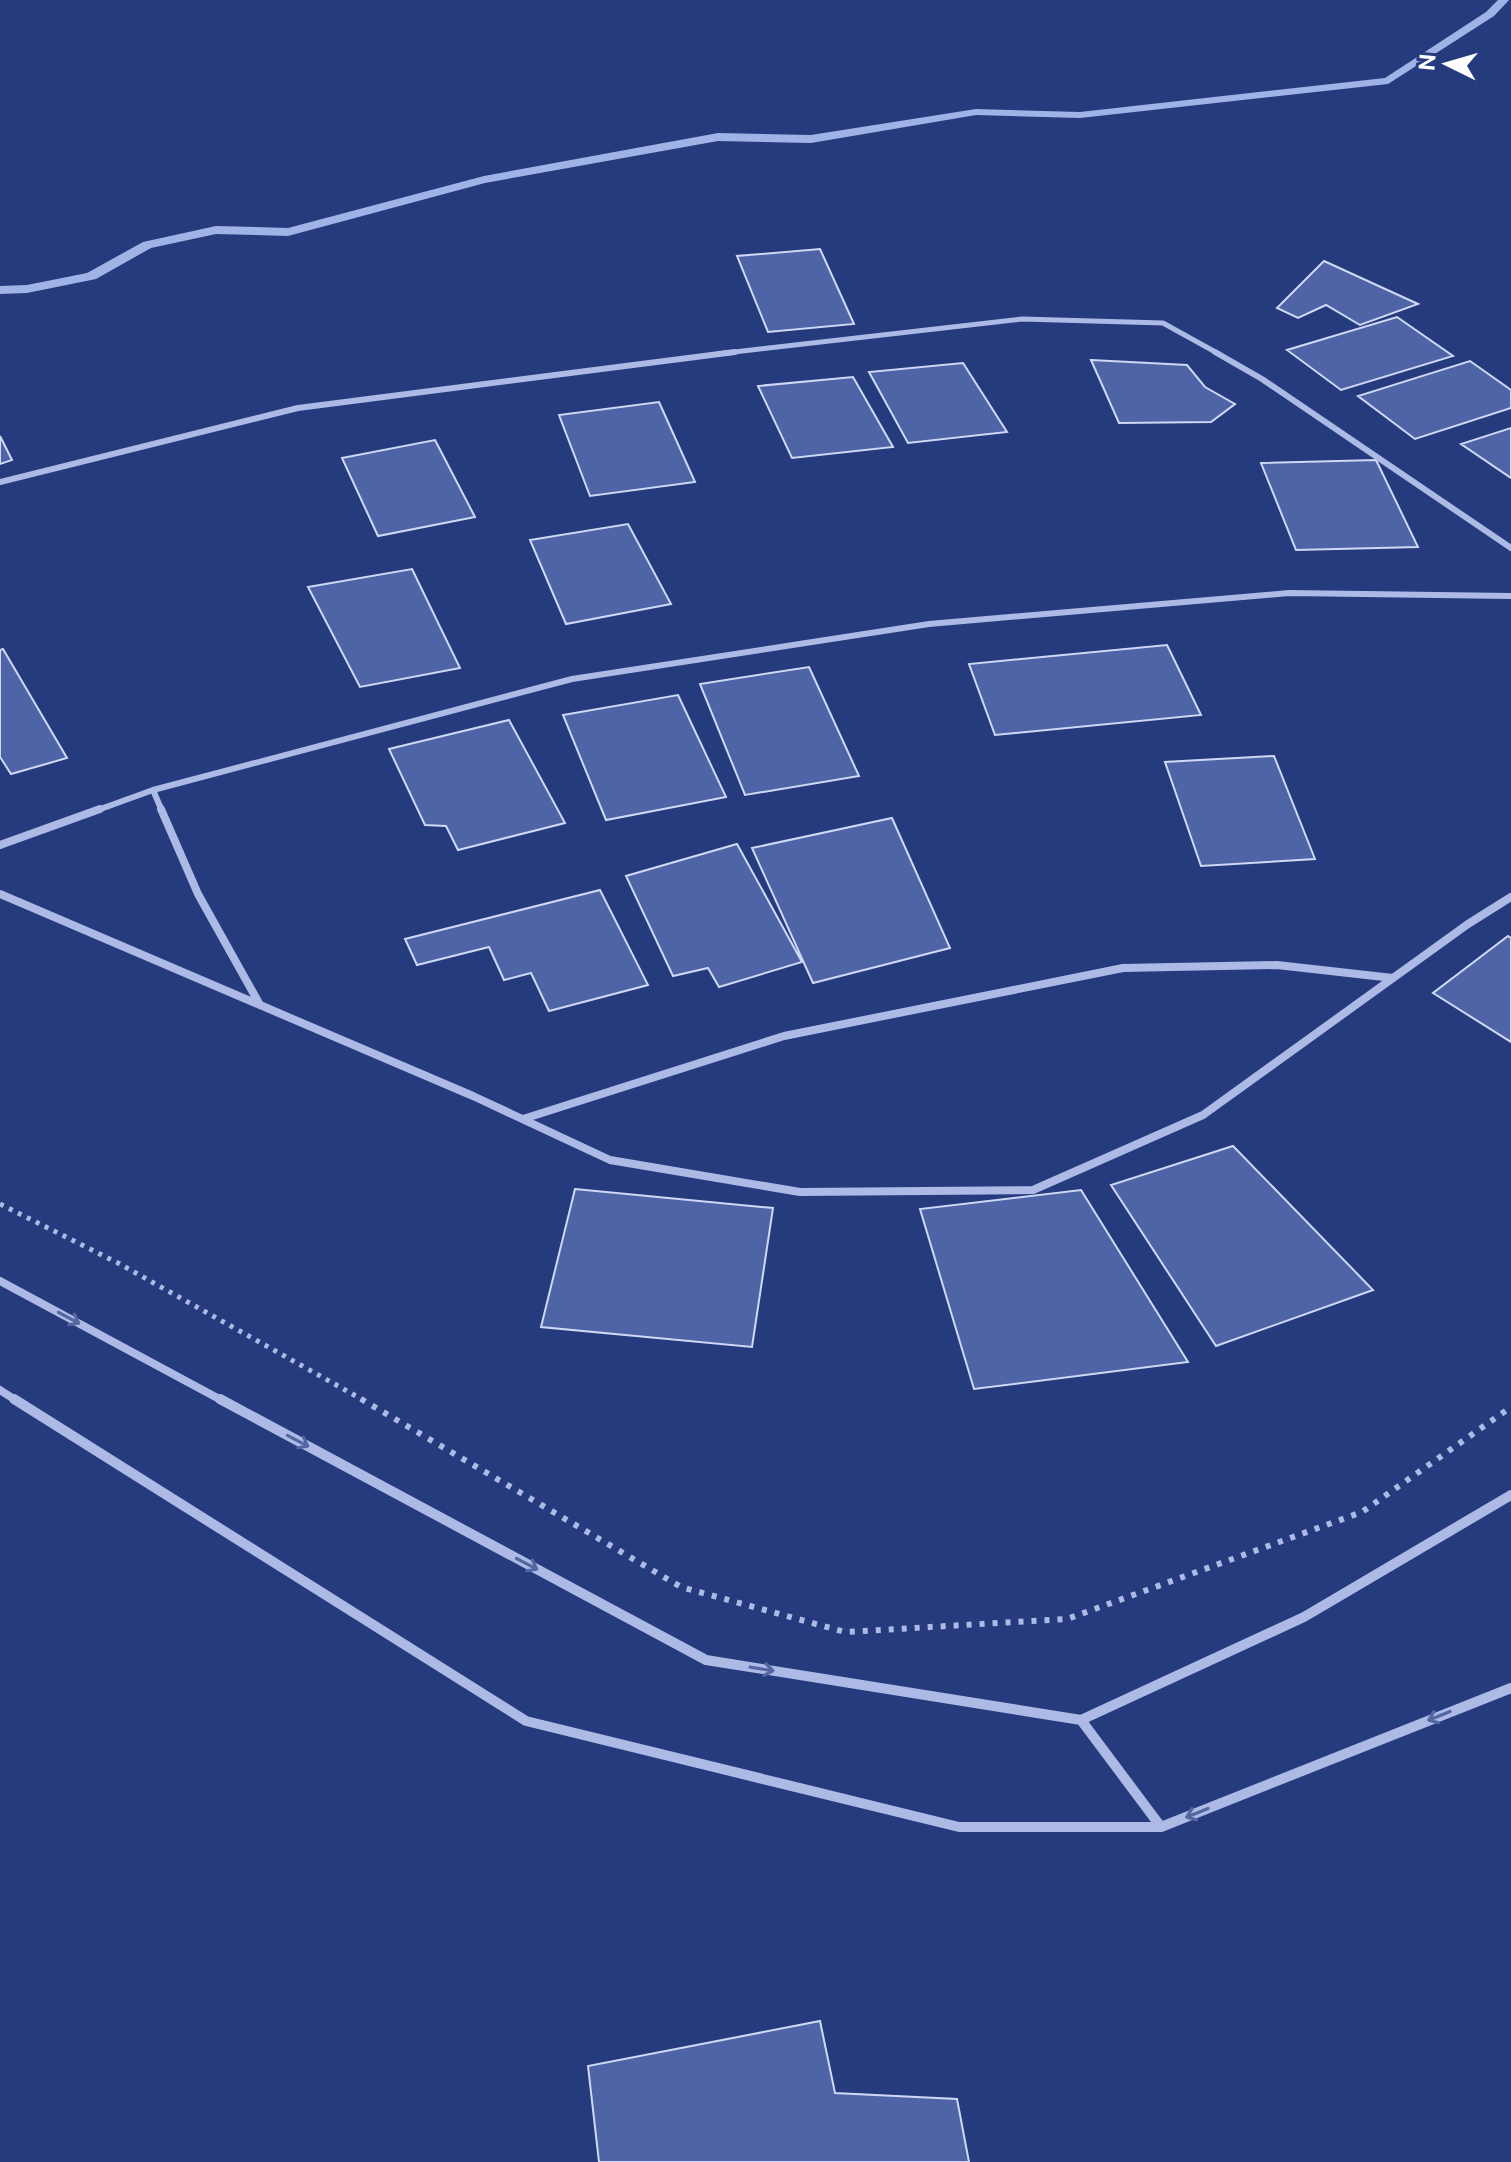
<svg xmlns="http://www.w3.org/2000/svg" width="1511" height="2162" font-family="'Public Sans',sans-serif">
<rect width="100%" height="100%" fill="#263b7e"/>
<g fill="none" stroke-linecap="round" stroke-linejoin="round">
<path fill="#a0b3e6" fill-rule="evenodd" d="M 1498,0 L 1509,0 L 1494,16 L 1388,84 L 1080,118 L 976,115 L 811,143 L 718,141 L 485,183 L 288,236 L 216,234 L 151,248 L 96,279 L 27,293 L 0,294 L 0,286 L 27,285 L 87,273 L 143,242 L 216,226 L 288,228 L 484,176 L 718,133 L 811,135 L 976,109 L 1080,112 L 1385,78 L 1486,12 Z"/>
</g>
<path fill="#4e64a7" stroke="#cfd8f4" stroke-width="2" d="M 820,249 L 854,324 L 768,332 L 737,256 Z
M 1324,261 L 1418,304 L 1360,325 L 1326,305 L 1298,318 L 1277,308 Z
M 1397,317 L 1453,356 L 1341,390 L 1287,350 Z
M 1091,360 L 1187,365 L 1205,387 L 1235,404 L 1211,422 L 1119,423 Z
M 1470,361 L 1511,390 L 1511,408 L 1415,439 L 1358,396 Z
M 963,363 L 1007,432 L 908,443 L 869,372 Z
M 853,377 L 893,447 L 792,458 L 758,386 Z
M 659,402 L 695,482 L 590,496 L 559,415 Z
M 1511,428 L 1511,478 L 1461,444 Z
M 0,436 L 12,460 L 0,464 Z
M 435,440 L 475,517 L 378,536 L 342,458 Z
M 1376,460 L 1418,547 L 1296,550 L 1261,463 Z
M 628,524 L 671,604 L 566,624 L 530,540 Z
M 412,569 L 460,668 L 360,687 L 308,587 Z
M 1167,645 L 1201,715 L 995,735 L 969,664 Z
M 3,649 L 67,758 L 11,774 L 0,757 L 0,650 Z
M 809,667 L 859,776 L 745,795 L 700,684 Z
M 678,695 L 726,797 L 606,820 L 563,715 Z
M 509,720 L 565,823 L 458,850 L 446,826 L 425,825 L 389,749 Z
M 1274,756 L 1315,859 L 1201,866 L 1165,762 Z
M 892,818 L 950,948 L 813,983 L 752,848 Z
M 737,844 L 802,962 L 719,987 L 708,968 L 673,976 L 626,876 Z
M 600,890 L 648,985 L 549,1011 L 531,973 L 504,980 L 489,947 L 417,965 L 405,939 Z
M 1508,936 L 1511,938 L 1511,1042 L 1433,993 Z
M 1233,1146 L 1373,1290 L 1216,1346 L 1111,1185 Z
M 575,1189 L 773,1208 L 752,1347 L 541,1327 Z
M 1081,1190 L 1188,1362 L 974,1389 L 920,1209 Z
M 820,2021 L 835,2093 L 957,2099 L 969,2162 L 599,2162 L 588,2066 Z"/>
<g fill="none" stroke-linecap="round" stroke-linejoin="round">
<path stroke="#acbae5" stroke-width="5" stroke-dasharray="4 6" stroke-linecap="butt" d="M 0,1204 L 118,1263 L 365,1401"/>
<path stroke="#acbae5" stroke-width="6" stroke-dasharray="5 8" stroke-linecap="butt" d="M 361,1399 L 681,1587 L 845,1632 L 1067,1619 L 1362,1512 L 1511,1407"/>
<path stroke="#acbae5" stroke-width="5" d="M 717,354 L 1022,319 L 1163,323 L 1219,354"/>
<path stroke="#acbae5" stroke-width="6" d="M 1215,352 L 1262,379 L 1511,548
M 0,482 L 298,408 L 735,352
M 153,790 L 162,811
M 95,811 L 153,790 L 572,679 L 929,624 L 1289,593 L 1511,596"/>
<path stroke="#acbae5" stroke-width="8" d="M 161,809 L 198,894 L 260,1005
M 0,845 L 100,809
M 0,894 L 473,1096 L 610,1160 L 800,1192 L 1033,1190 L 1203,1115 L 1468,924 L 1511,897
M 523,1119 L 784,1036 L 1123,968 L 1277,965 L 1393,978
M 0,1281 L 223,1401
M 0,1390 L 17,1401"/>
<path stroke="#acbae5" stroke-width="10" d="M 14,1399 L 526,1721 L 959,1827 L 1161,1827 L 1511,1688
M 220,1399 L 706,1660 L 1081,1720 L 1304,1617 L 1511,1495
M 1081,1720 L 1161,1827"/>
</g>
<defs><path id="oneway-shaft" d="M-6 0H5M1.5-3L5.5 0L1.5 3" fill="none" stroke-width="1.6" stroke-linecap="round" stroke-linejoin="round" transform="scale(2)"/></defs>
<g stroke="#5567a2">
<use href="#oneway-shaft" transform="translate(69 1318) rotate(28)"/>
<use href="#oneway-shaft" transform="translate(298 1441) rotate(28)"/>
<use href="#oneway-shaft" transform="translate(527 1564) rotate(28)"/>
<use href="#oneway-shaft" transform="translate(762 1669) rotate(9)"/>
<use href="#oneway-shaft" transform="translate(1439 1716) rotate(158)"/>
<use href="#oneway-shaft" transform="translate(1197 1813) rotate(158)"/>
</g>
<g transform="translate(1447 64) rotate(275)" stroke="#263b7e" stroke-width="6" paint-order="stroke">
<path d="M0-6L14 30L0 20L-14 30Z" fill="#ffffff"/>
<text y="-12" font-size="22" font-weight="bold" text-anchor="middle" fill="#ffffff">N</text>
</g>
</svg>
